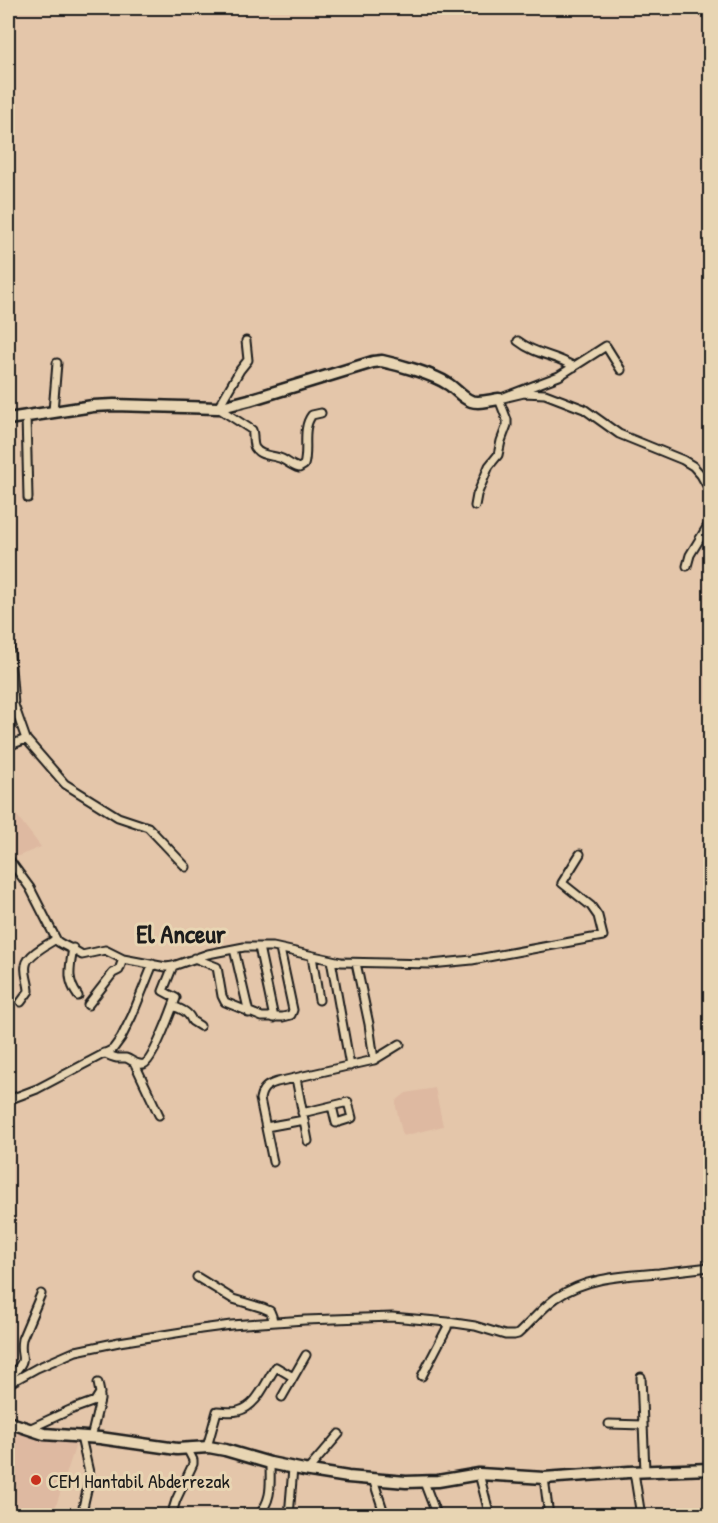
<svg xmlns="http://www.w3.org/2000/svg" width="718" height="1523" font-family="'Patrick Hand',sans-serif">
<rect width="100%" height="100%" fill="#e4c6aa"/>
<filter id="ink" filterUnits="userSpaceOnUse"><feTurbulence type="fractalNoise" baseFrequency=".0167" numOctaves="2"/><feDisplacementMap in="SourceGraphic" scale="12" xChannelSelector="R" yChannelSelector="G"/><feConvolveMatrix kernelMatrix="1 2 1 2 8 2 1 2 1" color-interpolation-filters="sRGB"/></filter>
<g filter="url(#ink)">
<path fill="#deb9a1" d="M 8,804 L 41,847 L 11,859 L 8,854 Z
M 435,1088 L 443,1126 L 403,1136 L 396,1107 L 396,1101 L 406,1093 Z
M 8,1426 L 76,1444 L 53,1515 L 8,1515 Z"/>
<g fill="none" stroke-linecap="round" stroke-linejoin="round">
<g stroke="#1c1c1c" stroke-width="11">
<path id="street" d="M 246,341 L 248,360 L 240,370 L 218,408 L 252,430 C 254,435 252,443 255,448 C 261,457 274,455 282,459 C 288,462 292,466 299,468 L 304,465 C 309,450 301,429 312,415 L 321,413
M 518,341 C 537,356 558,355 574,367
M 621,370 L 606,346 L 559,376 L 499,399 L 524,393 L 545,394 L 584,409 L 619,434 L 683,460 L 693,466 L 701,475 L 710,491
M 53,411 L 57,363
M 26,415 L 28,498
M 475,506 L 477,495 L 489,466 L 498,455 L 501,441 L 507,425 L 507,420 L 499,399
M 687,566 L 690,555 L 710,522
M 8,628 L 14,705 L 26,739 L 8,746
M 26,739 L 65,784 L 118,817 L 148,827 L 186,867
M 8,858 L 30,888 L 57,941 C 65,947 74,949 82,955 L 105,950 L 123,959 L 166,967 L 173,966 L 208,954 L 244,947 L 273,947 L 341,962 L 431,964 L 472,960 L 603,936 L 598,916 L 591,906 L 562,883 L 580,854
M 259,947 L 274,1018
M 73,948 C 70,968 66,979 78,996
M 234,949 L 249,1013
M 312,956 L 319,1000
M 194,958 L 217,967 L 222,996 L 225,1002 L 262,1017 L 283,1017 L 291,1015 L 293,1010 L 280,949
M 331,960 L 350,1066
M 356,963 L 369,1024 L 374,1060
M 21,1002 L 29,991 C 29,983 24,973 26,965 C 27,955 48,944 56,939
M 88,1005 L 113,973 L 119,970 L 123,959
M 173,1006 C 182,1010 189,1012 192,1021 L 200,1026
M 104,1053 C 108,1055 112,1057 117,1058 C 120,1058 123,1058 126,1058 C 132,1060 137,1066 144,1064 C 153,1061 172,1009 176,998 L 163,991 L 173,966
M 134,1062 L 159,1115
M 296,1078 L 308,1141
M 8,1100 L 37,1089 L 113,1049 L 121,1038 L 132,1016 L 153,964
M 302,1113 L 348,1102 L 352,1118 L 336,1123 L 332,1106
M 266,1127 L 304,1120
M 273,1162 L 260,1099 C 262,1088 267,1085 277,1082 L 374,1060 L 400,1044
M 197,1277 L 233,1299 L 263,1308 L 270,1311 L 272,1316 L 273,1322
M 11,1376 C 31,1355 18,1361 22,1339 L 41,1294
M 422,1376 L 447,1328 L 448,1322
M 641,1377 L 645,1471
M 8,1384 L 37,1368 L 76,1351 L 119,1342 L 201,1329 L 231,1325 L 305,1320 L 392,1317 L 448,1322 L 475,1326 L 505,1335 L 514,1335 L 518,1334 C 531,1322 542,1308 556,1298 C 587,1277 623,1276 659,1273 C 676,1271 693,1269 710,1267
M 282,1397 L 306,1355
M 609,1424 L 643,1425
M 29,1429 L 70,1410 L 95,1401 L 100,1393 L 98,1383
M 91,1438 L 100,1400 L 100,1396
M 207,1447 L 217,1411 C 224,1411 231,1413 238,1411 C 258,1406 265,1382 276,1367 L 293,1377
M 307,1471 L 339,1434
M 634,1472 L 641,1516
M 479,1474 L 490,1516
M 544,1478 L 549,1516
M 373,1479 L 385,1516
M 424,1482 L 437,1516
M 81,1516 L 90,1477 L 81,1437
M 171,1516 L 176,1500 L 193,1464 L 193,1460 L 187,1448
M 258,1516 C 273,1499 270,1484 270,1463
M 289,1516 L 293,1468"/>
</g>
<g stroke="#1c1c1c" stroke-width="15">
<path id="secondary" d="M 8,419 L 93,406 L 114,405 L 218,408 L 249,400 L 373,362 L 382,361 C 400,365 433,374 448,384 C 456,389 462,398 471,401 C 480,404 490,400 499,399
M 8,1422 L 44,1434 L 100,1438 L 177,1449 L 209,1447 L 225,1450 L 270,1463 L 304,1470 L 348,1477 L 406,1482 L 438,1481 L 479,1474 L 544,1478 L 629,1472 L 710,1469"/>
</g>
<use href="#street" stroke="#e8d5b3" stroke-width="7"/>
<use href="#secondary" stroke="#e8d5b3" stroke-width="10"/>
</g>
</g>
<circle fill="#c8321e" stroke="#e8d5b3" stroke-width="2" cx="36" cy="1480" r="6"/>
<g text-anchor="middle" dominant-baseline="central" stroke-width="6" stroke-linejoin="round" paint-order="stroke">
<g font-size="20" fill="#1c1c1c" stroke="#e8d5b3" text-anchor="start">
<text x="48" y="1480">CEM Hantabil Abderrezak</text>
</g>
<g font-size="26" font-weight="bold" fill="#1c1c1c" stroke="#e8d5b3">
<text x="181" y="933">El Anceur</text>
</g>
</g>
<rect width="718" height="1523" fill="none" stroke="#e8d5b3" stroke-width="30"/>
<rect x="15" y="15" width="688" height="1493" fill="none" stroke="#1c1c1c" stroke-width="2" filter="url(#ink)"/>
</svg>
